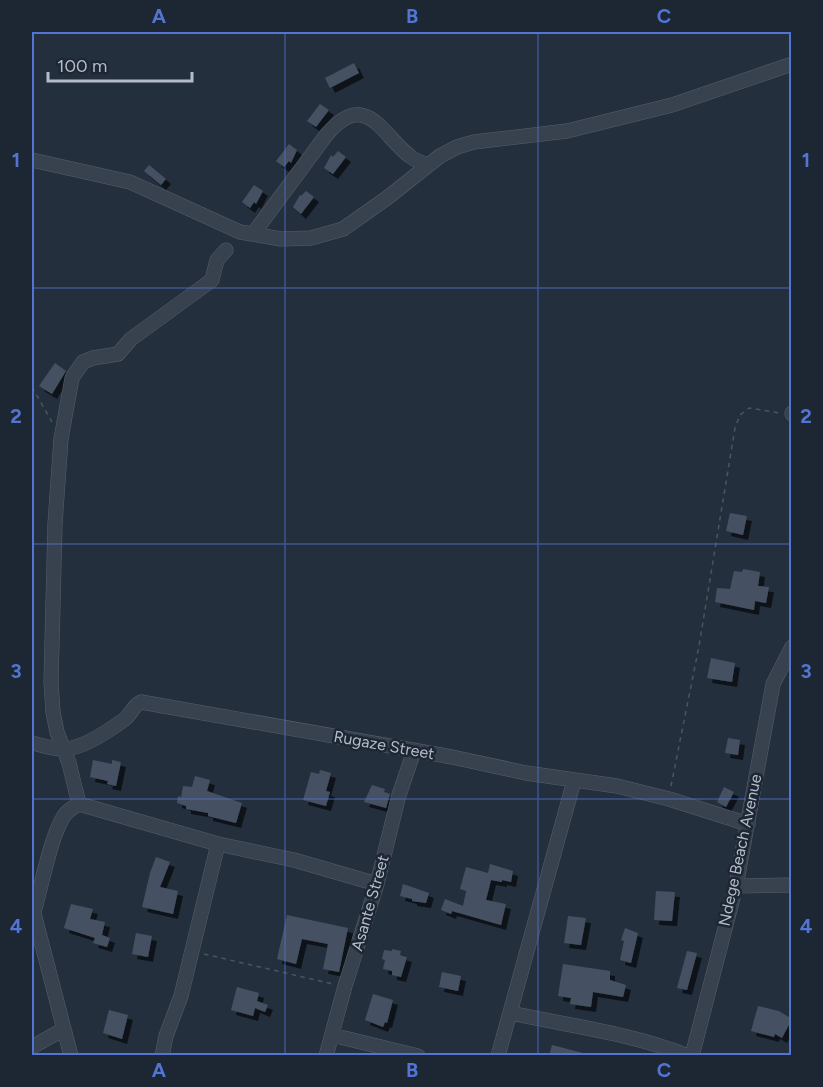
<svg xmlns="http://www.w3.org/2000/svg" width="823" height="1087" font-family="Figtree,sans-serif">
<defs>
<filter id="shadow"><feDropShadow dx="5" dy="5" stdDeviation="0" flood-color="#0009"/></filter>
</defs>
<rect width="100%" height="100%" fill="#242f3e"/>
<path fill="#455162" filter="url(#shadow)" d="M 354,63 L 359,73 L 330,88 L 325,78 Z
M 320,104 L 329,110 L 316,127 L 307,121 Z
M 289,144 L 297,150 L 291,163 L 289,161 L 284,167 L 276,161 Z
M 338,151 L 346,157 L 333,174 L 324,168 L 331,155 L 333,157 Z
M 149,165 L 166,179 L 161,185 L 144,171 Z
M 254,185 L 263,191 L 256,204 L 254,202 L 250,208 L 242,202 Z
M 306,191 L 314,197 L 301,214 L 293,207 L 300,195 L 301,196 Z
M 55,363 L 66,371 L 52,394 L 39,386 Z
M 730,513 L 747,516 L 743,535 L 726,531 Z
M 743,569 L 760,572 L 758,586 L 769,587 L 766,603 L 755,601 L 754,610 L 715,602 L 717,588 L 730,589 L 734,571 L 742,572 Z
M 711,658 L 735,663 L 732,682 L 707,678 Z
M 728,738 L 740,740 L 738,755 L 725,753 Z
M 93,760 L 112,764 L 112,760 L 121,762 L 116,786 L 107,784 L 108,781 L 90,777 Z
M 320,770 L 331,773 L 326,791 L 330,792 L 326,806 L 303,800 L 311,772 L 319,774 Z
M 195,776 L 210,780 L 207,791 L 242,803 L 236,823 L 208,816 L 208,813 L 186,809 L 186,806 L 177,803 L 178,796 L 181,797 L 183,786 L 192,787 Z
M 372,785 L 385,789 L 384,792 L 390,794 L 386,808 L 364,802 Z
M 724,787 L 734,792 L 726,807 L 717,802 Z
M 156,857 L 170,862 L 160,887 L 178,891 L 173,914 L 142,907 L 150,873 Z
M 490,864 L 513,871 L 511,882 L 502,880 L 502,882 L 491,880 L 486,900 L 506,904 L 501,925 L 452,911 L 451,914 L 441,910 L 445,899 L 463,906 L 466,891 L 460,889 L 466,867 L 488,873 Z
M 403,884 L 429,893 L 426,903 L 412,901 L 412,899 L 400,896 Z
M 656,891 L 675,892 L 672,921 L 654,920 Z
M 71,904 L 93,909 L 90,919 L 105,922 L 102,935 L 110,938 L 107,947 L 93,943 L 95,938 L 64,928 Z
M 287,915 L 348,928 L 339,972 L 323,969 L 328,944 L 302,939 L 296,964 L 277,959 Z
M 568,916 L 586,918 L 581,945 L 564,943 Z
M 625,928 L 638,933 L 631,963 L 620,960 L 624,941 L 621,940 Z
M 136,933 L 152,936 L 148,957 L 132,954 Z
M 392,949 L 401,951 L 400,955 L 407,957 L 401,977 L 392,975 L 392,971 L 383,969 L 385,960 L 382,959 L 384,950 L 392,951 Z
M 687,951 L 697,953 L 687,990 L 677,988 Z
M 563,964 L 610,971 L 610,980 L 626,985 L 623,997 L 593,992 L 591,1007 L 570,1004 L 571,998 L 558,996 Z
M 442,972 L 461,976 L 458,991 L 439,987 Z
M 237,987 L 259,993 L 257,1001 L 268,1005 L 265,1012 L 255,1008 L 253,1016 L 231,1010 Z
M 373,994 L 393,1000 L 387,1023 L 385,1022 L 383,1027 L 365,1020 Z
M 758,1006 L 779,1011 L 792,1019 L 782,1038 L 775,1034 L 774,1037 L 751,1031 Z
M 109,1010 L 128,1015 L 122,1039 L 103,1033 Z
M 552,1045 L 583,1053 L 582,1056 L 549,1056 Z"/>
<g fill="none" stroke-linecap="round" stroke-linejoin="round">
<g stroke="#565f6c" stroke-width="15">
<path id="minor" d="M 32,160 L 130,182 L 240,232 L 281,239 L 311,238 L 343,229 L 387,198 L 440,156 L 457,147 L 474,142 L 567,131 L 672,105 L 792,64
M 253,234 L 327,134 C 367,88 382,136 411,157 C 416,161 423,163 428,165
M 792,413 L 792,414
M 32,743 C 42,745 54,750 65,749 C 83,748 110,730 125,719 C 131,714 133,706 141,702 L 452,757 L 526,773 L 617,786 L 669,799 L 748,824
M 79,804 L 69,763 L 57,732 L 53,712 L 51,682 L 55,524 L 61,439 L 72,378 L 83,362 L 93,358 L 118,354 L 131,339 L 212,280 L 217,260 L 226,250
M 736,886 L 792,885
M 32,906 L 71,1056
M 34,912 C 41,888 51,835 64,816 C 68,810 73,807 79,804 L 218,844 L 294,860 L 377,884
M 511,1013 C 570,1026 631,1033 688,1056
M 332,1035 L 418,1056
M 32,1047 L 64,1029
M 162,1056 L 166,1036 L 181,996 L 218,844
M 326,1056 L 345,986 L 377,884 L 399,795 L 414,751
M 498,1056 L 574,781
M 692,1056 L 736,886 L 773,684 L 792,647"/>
</g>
<path stroke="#44595c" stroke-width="1.5" stroke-dasharray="4.5 4.5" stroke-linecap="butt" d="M 32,387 L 52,422
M 671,786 L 699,646 L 735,428 L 740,415 L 749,408 L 780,413
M 204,954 L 333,984"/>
<use href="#minor" stroke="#38414e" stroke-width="14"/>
</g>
<path fill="none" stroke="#5274d3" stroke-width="1.5" stroke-opacity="0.55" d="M 285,32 L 285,1056M 538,32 L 538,1056M 32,288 L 792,288M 32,544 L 792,544M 32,799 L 792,799"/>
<g text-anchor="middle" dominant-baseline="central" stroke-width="5" stroke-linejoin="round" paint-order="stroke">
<g font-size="16" fill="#b4bcc9" stroke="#1d2633">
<text transform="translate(384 745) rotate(10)">Rugaze Street</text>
<text transform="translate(740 850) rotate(-78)">Ndege Beach Avenue</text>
<text transform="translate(370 903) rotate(-74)">Asante Street</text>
</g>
</g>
<rect width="823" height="1087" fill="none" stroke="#1d2633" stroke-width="66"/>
<path d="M48 72v9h144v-9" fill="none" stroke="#b4bcc9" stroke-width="3"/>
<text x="57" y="72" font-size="18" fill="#b4bcc9" stroke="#1d2633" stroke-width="4.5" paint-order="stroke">100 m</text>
<rect x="33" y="33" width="757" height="1021" fill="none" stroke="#5274d3" stroke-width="2"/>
<g font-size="20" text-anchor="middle" font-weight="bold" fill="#5274d3">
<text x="159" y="23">A</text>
<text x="412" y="23">B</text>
<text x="664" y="23">C</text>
<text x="16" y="167">1</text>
<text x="806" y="167">1</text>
<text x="16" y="423">2</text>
<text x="806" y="423">2</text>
<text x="16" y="678">3</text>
<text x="806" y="678">3</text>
<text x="16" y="933">4</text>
<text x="806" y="933">4</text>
<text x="159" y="1077">A</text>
<text x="412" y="1077">B</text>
<text x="664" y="1077">C</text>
</g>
</svg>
